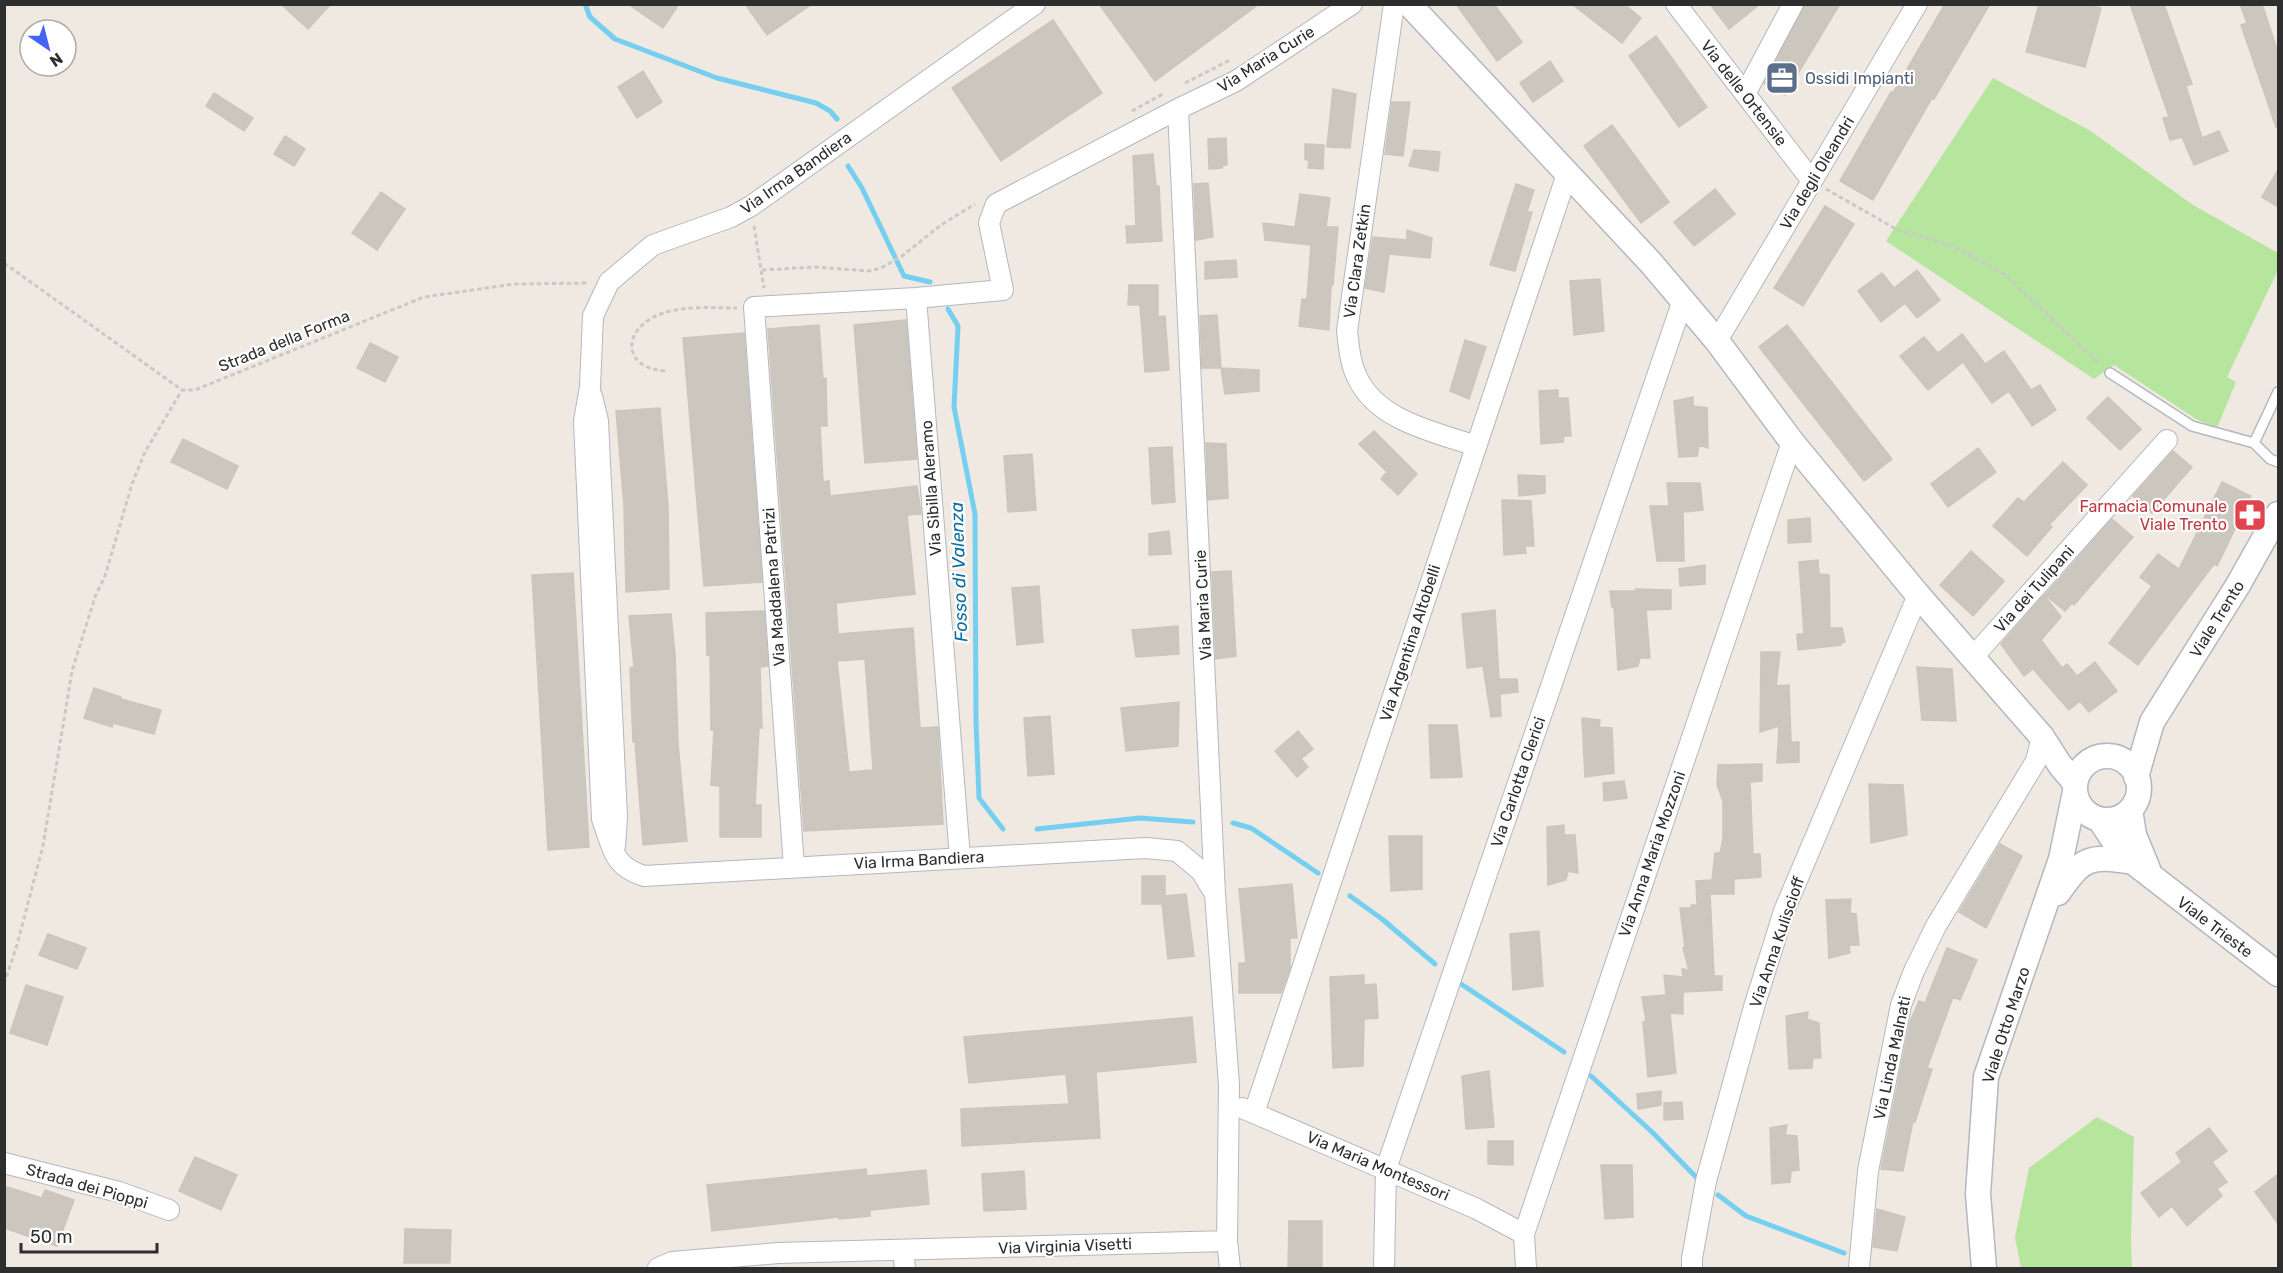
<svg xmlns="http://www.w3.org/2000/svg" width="2283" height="1273" font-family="Rubik,sans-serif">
<rect width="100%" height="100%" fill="#efe9e1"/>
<path fill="#b6e59e" d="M 1993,78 L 2089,130 L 2193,205 L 2278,253 L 2278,270 L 2227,377 L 2236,382 L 2217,428 L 2196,419 L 2114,365 L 2094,379 L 1886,241 Z
M 2097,1117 L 2134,1137 L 2131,1239 L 2132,1268 L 2021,1268 L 2015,1237 L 2029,1168 Z"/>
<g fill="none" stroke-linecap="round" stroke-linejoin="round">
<path stroke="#75cff0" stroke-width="5" d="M 585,4 L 590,17 L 615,39 L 717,78 L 816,103 L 830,111 L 837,119
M 848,166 L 862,188 L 904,276 L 930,282
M 948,309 L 958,326 L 954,407 L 975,514 L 976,722 L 979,798 L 1003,829
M 1233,823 L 1251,828 L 1318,873
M 1037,829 L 1140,818 L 1193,822
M 1350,896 L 1382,919 L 1435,964
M 1461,984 L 1564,1052
M 1591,1076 L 1652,1132 L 1696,1177
M 1718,1195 L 1746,1216 L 1844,1253"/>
</g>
<path fill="#cbc7bf" stroke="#cbc5ba" stroke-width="1.5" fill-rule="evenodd" d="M 281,4 L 331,4 L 308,29 Z
M 628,4 L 679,4 L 663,28 Z
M 745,4 L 812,4 L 767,35 Z
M 1099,4 L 1259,4 L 1155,81 Z
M 1456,4 L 1494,4 L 1522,42 L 1497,61 Z
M 1572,4 L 1624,4 L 1641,18 L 1622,43 Z
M 1710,4 L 1760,4 L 1729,29 Z
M 1805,4 L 1840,4 L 1785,95 L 1764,83 Z
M 1945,4 L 1990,4 L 1934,99 L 1932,98 L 1873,200 L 1840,181 L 1891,92 L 1893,93 Z
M 2039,4 L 2086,4 L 2101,8 L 2085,67 L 2026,52 Z
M 2130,4 L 2164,4 L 2192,84 L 2186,86 L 2202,138 L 2219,131 L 2228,151 L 2194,165 L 2182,137 L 2170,140 L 2163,118 L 2169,117 Z
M 2240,4 L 2262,4 L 2278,52 L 2278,127 L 2276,127 L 2241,25 L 2247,23 Z
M 1053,20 L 1102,93 L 1001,161 L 952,88 Z
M 1656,36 L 1707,107 L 1679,127 L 1629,56 Z
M 1550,61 L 1563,81 L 1533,102 L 1520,83 Z
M 643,71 L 662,102 L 637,118 L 618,87 Z
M 1333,89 L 1356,94 L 1350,148 L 1327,147 Z
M 214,93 L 253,118 L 244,131 L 206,106 Z
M 1392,102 L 1410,102 L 1403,156 L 1385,154 Z
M 1612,125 L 1669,202 L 1641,223 L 1584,146 Z
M 285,136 L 305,149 L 294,166 L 274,154 Z
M 1226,138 L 1227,165 L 1223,165 L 1222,168 L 1209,169 L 1208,139 Z
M 1305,144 L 1324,145 L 1323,169 L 1308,168 L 1309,161 L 1305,159 Z
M 1414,150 L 1440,152 L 1438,171 L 1409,166 Z
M 1153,154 L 1156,186 L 1159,186 L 1162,241 L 1127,243 L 1126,226 L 1136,226 L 1133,156 Z
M 2278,170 L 2278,207 L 2262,197 Z
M 1208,183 L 1213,237 L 1196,240 L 1194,184 Z
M 1516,184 L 1534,190 L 1527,212 L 1532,212 L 1515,271 L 1490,265 Z
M 1715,189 L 1735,214 L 1694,246 L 1674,222 Z
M 381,192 L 405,209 L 377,250 L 352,233 Z
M 1300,194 L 1330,198 L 1326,227 L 1338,227 L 1333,285 L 1331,285 L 1329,330 L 1299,326 L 1302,299 L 1307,299 L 1311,245 L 1265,240 L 1263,223 L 1295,227 Z
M 1825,206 L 1854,224 L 1803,306 L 1774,288 Z
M 1407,230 L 1432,238 L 1430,258 L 1389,254 L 1384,292 L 1365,288 L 1373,237 L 1407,240 Z
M 1236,260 L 1237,277 L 1205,279 L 1205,262 Z
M 1917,270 L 1940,300 L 1917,318 L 1905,303 L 1881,322 L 1858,291 L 1882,273 L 1894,288 Z
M 1600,279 L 1604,331 L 1574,335 L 1570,281 Z
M 1129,285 L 1158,285 L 1158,317 L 1165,316 L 1169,370 L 1145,372 L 1140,305 L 1128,305 Z
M 1217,315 L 1221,368 L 1202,368 L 1200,316 Z
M 906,320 L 917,459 L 865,463 L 854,325 Z
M 819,325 L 823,379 L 826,378 L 827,426 L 820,426 L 823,482 L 829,481 L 830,496 L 917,486 L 921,514 L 907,515 L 915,594 L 836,603 L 838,634 L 913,628 L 920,728 L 938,727 L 943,824 L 804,831 L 768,329 ZM 865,659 L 873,770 L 849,772 L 837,661 Z
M 1787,325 L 1892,459 L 1864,481 L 1759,347 Z
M 744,333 L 762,582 L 704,586 L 683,338 Z
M 1962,334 L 1985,364 L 2004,351 L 2031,390 L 2040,385 L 2056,410 L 2032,426 L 2009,391 L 1992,403 L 1963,362 L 1928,390 L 1900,356 L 1924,337 L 1938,353 Z
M 1465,340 L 1486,347 L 1469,399 L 1450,391 Z
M 370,343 L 398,357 L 385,382 L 357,368 Z
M 1221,368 L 1259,370 L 1259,391 L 1225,394 Z
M 1558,390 L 1558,398 L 1568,398 L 1571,436 L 1564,436 L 1563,442 L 1541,444 L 1539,391 Z
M 1693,397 L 1693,406 L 1707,408 L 1708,448 L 1699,445 L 1697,456 L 1679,457 L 1674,401 Z
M 2108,397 L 2141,429 L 2120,450 L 2087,418 Z
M 660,408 L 668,506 L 669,589 L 626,592 L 624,505 L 616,411 Z
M 1374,431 L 1417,474 L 1398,495 L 1381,479 L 1387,472 L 1359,444 Z
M 183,439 L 238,466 L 227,489 L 171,462 Z
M 1206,443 L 1226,444 L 1228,498 L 1208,500 Z
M 1172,447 L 1175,502 L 1152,504 L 1149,448 Z
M 1978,448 L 1996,472 L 1948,507 L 1931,484 Z
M 2173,451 L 2192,467 L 2152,513 L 2133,496 Z
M 1032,454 L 1036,510 L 1008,512 L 1004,456 Z
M 2063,462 L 2087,485 L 2049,525 L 2052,527 L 2027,556 L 1993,526 L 2018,498 L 2024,502 Z
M 1518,475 L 1545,476 L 1545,493 L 1519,496 Z
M 2222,482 L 2251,496 L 2217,566 L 2214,564 L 2138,665 L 2109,643 L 2152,586 L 2140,577 L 2158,554 L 2179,569 Z
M 1667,483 L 1700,483 L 1703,510 L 1683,512 L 1684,561 L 1657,561 L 1650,506 L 1669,506 Z
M 1502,500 L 1531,501 L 1534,546 L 1525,546 L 1526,553 L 1504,555 Z
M 1810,518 L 1811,542 L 1788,543 L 1788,520 Z
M 2112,519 L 2133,537 L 2074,605 L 2072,603 L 2065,611 L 2045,595 Z
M 1169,531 L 1171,554 L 1149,555 L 1149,534 Z
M 1971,551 L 2004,581 L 1973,616 L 1940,585 Z
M 1818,560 L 1819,574 L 1829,575 L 1830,628 L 1842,628 L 1845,642 L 1841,643 L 1841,645 L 1798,650 L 1797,634 L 1804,634 L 1799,562 Z
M 1705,565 L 1705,584 L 1680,586 L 1679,569 Z
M 1231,571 L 1236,656 L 1216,659 L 1212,572 Z
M 573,573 L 589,847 L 548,850 L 532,575 Z
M 1039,586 L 1043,642 L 1017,645 L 1012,588 Z
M 1636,589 L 1671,590 L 1671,609 L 1646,610 L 1650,658 L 1640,658 L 1638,666 L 1618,670 L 1614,607 L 1612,607 L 1610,591 L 1636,591 Z
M 2044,595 L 2061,617 L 2041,640 L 2062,668 L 2067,664 L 2077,676 L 2095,662 L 2117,691 L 2089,712 L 2080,701 L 2069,710 L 2033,669 L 2024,676 L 2001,644 Z
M 1495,610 L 1499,679 L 1517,679 L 1518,692 L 1500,694 L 1501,716 L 1491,717 L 1483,666 L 1467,668 L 1462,614 Z
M 764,611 L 768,666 L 760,667 L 762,728 L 759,728 L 755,805 L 761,805 L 761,837 L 720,837 L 720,786 L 711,785 L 714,730 L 711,730 L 710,654 L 707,655 L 706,613 Z
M 671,614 L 675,654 L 678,744 L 687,841 L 643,845 L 635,742 L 633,742 L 630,668 L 634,667 L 629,616 Z
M 1178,626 L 1179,654 L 1136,657 L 1132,630 Z
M 1761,652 L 1780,652 L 1776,686 L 1789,685 L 1791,742 L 1799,742 L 1799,762 L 1777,763 L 1779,726 L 1760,732 Z
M 1917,667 L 1952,669 L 1956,721 L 1922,720 Z
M 94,688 L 121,697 L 121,699 L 161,710 L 154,734 L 113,723 L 112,727 L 84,718 Z
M 1179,702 L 1178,746 L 1126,751 L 1121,708 Z
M 1050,716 L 1054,774 L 1028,776 L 1024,718 Z
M 1582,718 L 1600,720 L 1599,727 L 1612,728 L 1614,773 L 1585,777 Z
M 1429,725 L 1457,725 L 1462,777 L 1431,778 Z
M 1298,731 L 1313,749 L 1301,759 L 1308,767 L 1297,777 L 1275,751 Z
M 1762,764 L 1762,781 L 1750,782 L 1753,854 L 1760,854 L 1761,877 L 1734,879 L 1734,894 L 1710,894 L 1714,976 L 1722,976 L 1722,990 L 1683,992 L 1683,1014 L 1670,1013 L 1676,1073 L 1648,1077 L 1643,1022 L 1646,1021 L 1642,997 L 1666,995 L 1664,975 L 1683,977 L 1682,969 L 1689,970 L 1683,948 L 1685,948 L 1680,908 L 1691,908 L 1691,905 L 1697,905 L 1696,881 L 1712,880 L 1715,853 L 1720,853 L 1723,839 L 1723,801 L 1717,785 L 1718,765 Z
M 1624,781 L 1627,798 L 1604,801 L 1603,783 Z
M 1869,784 L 1903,785 L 1907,835 L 1871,843 Z
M 1564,825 L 1564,835 L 1575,835 L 1578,873 L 1568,871 L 1566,880 L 1548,885 L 1547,827 Z
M 1389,836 L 1422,836 L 1422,889 L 1391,891 Z
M 2000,844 L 2022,856 L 1986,928 L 1959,912 Z
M 1142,876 L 1165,876 L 1165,896 L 1186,894 L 1194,956 L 1168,959 L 1162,904 L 1142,904 Z
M 1292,884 L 1297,938 L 1290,938 L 1290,968 L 1281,993 L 1239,993 L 1239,963 L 1246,963 L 1239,889 Z
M 1851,899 L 1850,913 L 1856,914 L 1859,945 L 1849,945 L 1850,953 L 1829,958 L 1826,900 Z
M 1539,931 L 1543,986 L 1513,990 L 1510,934 Z
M 48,934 L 86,948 L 77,969 L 39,955 Z
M 1947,948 L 1977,960 L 1960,1000 L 1953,997 L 1927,1068 L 1932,1069 L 1915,1122 L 1913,1121 L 1903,1171 L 1881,1169 L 1910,1022 L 1919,1001 L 1925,1003 Z
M 1364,975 L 1364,985 L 1376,984 L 1378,1018 L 1364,1019 L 1363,1066 L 1333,1068 L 1330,977 Z
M 26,985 L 63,997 L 47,1045 L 10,1033 Z
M 1808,1012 L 1807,1019 L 1819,1023 L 1821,1058 L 1813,1058 L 1812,1068 L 1789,1069 L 1786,1016 Z
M 1192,1017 L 1196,1062 L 1096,1072 L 1100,1138 L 962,1146 L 961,1109 L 1069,1104 L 1066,1074 L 969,1083 L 964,1037 Z
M 1489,1071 L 1494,1127 L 1466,1129 L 1462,1076 Z
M 1661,1091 L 1661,1105 L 1638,1109 L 1637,1094 Z
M 1682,1102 L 1683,1119 L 1664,1120 L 1664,1103 Z
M 1787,1125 L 1785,1135 L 1797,1136 L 1799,1170 L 1791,1171 L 1790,1182 L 1772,1184 L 1770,1128 Z
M 2209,1128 L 2227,1151 L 2212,1162 L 2227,1182 L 2217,1189 L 2222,1196 L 2187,1226 L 2172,1206 L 2159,1217 L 2141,1193 L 2182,1162 L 2176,1153 Z
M 1488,1141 L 1513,1141 L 1513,1165 L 1488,1164 Z
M 195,1157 L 237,1175 L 221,1210 L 179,1191 Z
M 1601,1165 L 1632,1165 L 1633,1217 L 1605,1219 Z
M 866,1169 L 867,1176 L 926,1170 L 929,1204 L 870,1210 L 870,1216 L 839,1219 L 839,1217 L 712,1231 L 707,1185 Z
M 1024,1171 L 1026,1209 L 984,1211 L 982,1174 Z
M 2278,1174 L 2278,1224 L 2255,1192 Z
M 4,1186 L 42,1198 L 45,1190 L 74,1200 L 57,1246 L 4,1228 Z
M 1877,1209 L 1905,1217 L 1897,1251 L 1873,1247 Z
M 1289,1221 L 1322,1221 L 1322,1269 L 1288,1269 Z
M 405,1229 L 451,1230 L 450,1263 L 404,1263 Z"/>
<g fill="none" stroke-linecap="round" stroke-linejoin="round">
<g stroke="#b4b7c1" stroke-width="12">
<path id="service" d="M 2110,373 L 2192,426 L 2254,443
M 2278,392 L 2254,443 L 2270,459 L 2278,462"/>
</g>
<g stroke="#b4b7c1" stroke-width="22">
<path id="minor" d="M 1035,4 L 751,206 L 731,217 L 653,245 L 609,282 L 593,316 L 590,387 L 584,421 L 602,819 C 613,848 612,866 644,876 L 1146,848 L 1177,851 L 1201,871 L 1215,894
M 1394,4 L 1347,331 C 1349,347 1350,363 1357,377 C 1377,421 1435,432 1476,446
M 1676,4 L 1812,181
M 1745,94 L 1793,4
M 1178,109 L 1215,894 L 1229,1085 L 1227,1241
M 916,298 L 960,858
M 1717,341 L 1917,4
M 592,396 L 598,421 L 617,817 L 615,846
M 1973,657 L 2167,440
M 794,867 L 754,307 L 916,298 L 1003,290 L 989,223 L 996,204 L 1178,109 L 1236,81 L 1352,4
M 1242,1108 L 1477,1209 L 1524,1234
M 1254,1113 L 1567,174
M 4,1163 L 119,1192 L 169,1210
M 903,1250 L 905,1268
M 658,1268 L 672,1262 L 778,1253 L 1227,1241 L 1230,1268
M 1384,1268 L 1386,1169 L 1683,300
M 1526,1268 L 1524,1234 L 1792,442
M 1692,1268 L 1692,1258 L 1706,1181 L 1754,1007 L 1784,911 L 1918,595
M 1859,1268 L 1868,1171 L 1901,1005 L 1914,971 L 1936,926 L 2036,761 L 2042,737"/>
</g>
<g stroke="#b4b7c1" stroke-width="27">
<path id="tertiary" d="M 1409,4 L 1651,263 L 1717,341 L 1792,442 L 1918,595 L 2042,737 L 2060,765 L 2075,783
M2075 788a32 32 0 1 1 64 0a32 32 0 1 1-64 0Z
M 2136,777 L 2152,722 L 2238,585 L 2278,514
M 2130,810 L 2134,835 L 2148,869
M 2100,820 L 2116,844 L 2133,862 L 2278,974
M 2058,893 C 2083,857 2089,855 2133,862
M 1984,1268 L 1978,1194 L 1986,1077 L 2061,859 L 2075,792"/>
</g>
<path stroke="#c9c9c9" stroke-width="3" stroke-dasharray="4.5 3" stroke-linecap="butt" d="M 1185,83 L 1230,60
M 1132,111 L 1163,94
M 1826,189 L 1896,229 L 1951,245 L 2003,273 L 2100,364
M 754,226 L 764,288
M 4,263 L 182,390 L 195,390 L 424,297 L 514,284 L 588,283
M 762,270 L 815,267 L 870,271 L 881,268 L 902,256 L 941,225 L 975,204
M 665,371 C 623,368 621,331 658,315 C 682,305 712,308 737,308
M 4,984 L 17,945 L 43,846 L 72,671 L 95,597 L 105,576 L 132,484 L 145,452 L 182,390"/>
<use href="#service" stroke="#fff" stroke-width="9"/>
<use href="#minor" stroke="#fff" stroke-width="20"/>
<use href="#tertiary" stroke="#fff" stroke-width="24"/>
</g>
<defs>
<g id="office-square" transform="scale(1.725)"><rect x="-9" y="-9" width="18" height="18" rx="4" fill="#5c6f8a" stroke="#fff"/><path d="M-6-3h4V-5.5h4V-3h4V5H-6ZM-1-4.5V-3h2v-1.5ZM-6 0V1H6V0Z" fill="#fff"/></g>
<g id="pharmacy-square" transform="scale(1.725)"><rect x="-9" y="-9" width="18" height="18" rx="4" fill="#e0444e" stroke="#fff"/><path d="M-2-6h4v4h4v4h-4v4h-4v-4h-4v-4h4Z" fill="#fff"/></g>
</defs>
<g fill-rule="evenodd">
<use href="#office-square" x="1782" y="78"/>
<use href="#pharmacy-square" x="2250" y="515"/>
</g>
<g text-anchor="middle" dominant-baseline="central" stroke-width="4.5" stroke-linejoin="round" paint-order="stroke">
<g font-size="16" fill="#2e2e2e" stroke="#fff">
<text transform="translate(1266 59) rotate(-32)">Via Maria Curie</text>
<text transform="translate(1744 93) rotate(52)">Via delle Ortensie</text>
<text transform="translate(796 173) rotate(-35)">Via Irma Bandiera</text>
<text transform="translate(1817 173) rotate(-59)">Via degli Oleandri</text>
<text transform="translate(1357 261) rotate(-82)">Via Clara Zetkin</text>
<text transform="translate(284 341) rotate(-22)">Strada della Forma</text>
<text transform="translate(931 488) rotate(-94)">Via Sibilla Aleramo</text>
<text transform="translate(774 587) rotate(-94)">Via Maddalena Patrizi</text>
<text transform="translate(2034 589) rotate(-48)">Via dei Tulipani</text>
<text transform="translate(1203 605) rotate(-93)">Via Maria Curie</text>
<text transform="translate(2217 619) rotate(-58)">Viale Trento</text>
<text transform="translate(1410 643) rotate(-72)">Via Argentina Altobelli</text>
<text transform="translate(1518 782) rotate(-71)">Via Carlotta Clerici</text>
<text transform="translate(1652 854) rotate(-71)">Via Anna Maria Mozzoni</text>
<text transform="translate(919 860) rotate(-3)">Via Irma Bandiera</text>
<text transform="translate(2215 927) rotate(37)">Viale Trieste</text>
<text transform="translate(1777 942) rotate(-71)">Via Anna Kuliscioff</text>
<text transform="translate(2006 1025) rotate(-72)">Viale Otto Marzo</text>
<text transform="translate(1892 1058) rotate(-78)">Via Linda Malnati</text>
<text transform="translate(1378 1166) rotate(23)">Via Maria Montessori</text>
<text transform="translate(87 1186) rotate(16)">Strada dei Pioppi</text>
<text transform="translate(1065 1246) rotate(-2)">Via Virginia Visetti</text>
</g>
<g font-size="16" fill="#4e5e75" stroke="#fff" text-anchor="start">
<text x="1805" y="78">Ossidi Impianti</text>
</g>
<g font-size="16" fill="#be3a42" stroke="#fff" text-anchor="end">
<text x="2227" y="506">Farmacia Comunale<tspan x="2227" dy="18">Viale Trento</tspan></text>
</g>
<g font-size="18" font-style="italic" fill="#0d6fa3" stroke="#fff">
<text transform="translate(959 572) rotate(-92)">Fosso di Valenza</text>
</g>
</g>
<rect width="2283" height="1273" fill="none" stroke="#2e2e2e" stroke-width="12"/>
<g transform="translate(48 48) rotate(145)"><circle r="28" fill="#ffffff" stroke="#ababab" stroke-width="1.5"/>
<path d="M0-4.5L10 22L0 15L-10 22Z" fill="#4264fb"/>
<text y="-9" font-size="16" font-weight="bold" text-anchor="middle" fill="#2e2e2e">N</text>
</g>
<path d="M21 1243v9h136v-9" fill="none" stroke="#2e2e2e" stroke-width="3"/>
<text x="30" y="1243" font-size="18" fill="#2e2e2e" stroke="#ffffff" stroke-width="4.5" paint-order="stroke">50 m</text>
</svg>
